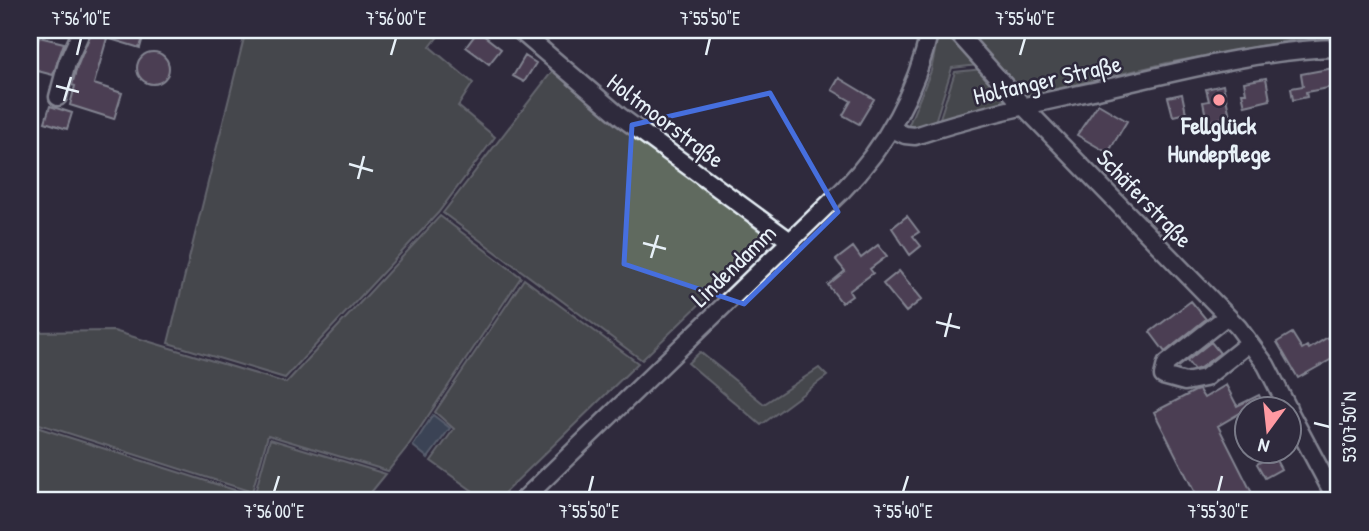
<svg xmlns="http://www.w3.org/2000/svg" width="1369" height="531" font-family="'Patrick Hand',sans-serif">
<rect width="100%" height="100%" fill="#2f2a3d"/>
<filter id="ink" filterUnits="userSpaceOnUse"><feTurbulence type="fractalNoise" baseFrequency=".0143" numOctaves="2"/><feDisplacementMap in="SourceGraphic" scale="14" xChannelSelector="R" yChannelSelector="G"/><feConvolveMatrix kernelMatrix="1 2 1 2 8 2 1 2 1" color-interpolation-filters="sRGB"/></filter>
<g filter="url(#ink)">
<path fill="#606a5e" stroke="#a4aeab" stroke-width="2" d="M 246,30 L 443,30 L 430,47 L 473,83 L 458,106 L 495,137 L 438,213 L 285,378 L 168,343 Z
M 939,30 L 947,30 L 979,65 L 952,68 L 934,125 L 907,129 L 931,71 Z
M 967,30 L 1339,30 L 1339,37 L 1304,38 L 1167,63 L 1027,96 Z
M 554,69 L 768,238 L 642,360 L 443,213 Z
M 983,69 L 1014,107 L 938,124 L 955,72 Z
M 440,216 L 521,277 L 408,446 L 388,471 L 268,435 L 252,492 L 30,421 L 30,332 L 114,331 L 286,383 Z
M 524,279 L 638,363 L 496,501 L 487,501 L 431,461 L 454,429 L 435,412 Z
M 700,352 L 764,404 L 819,368 L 827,376 L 761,425 L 688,363 Z
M 30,425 L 269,501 L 30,501 Z
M 270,439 L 386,474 L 364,501 L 281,501 L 255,493 Z"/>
<path fill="#4a6373" stroke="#899ca8" stroke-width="2" d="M 433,415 L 450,428 L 428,458 L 413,446 Z"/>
<path fill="#6e596f" stroke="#e8f1f8" stroke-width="2" d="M 92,30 L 145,30 L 140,48 L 107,38 L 94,84 L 122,93 L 114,119 L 70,105 L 75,86 L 72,85 L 77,67 Z
M 478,31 L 501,49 L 489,64 L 466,47 Z
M 39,37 L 64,43 L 53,75 L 30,69 L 30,51 L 35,52 Z
M137 68a16 16 0 1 1 32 0a16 16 0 1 1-32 0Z
M 525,56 L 536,63 L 524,82 L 513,76 Z
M 1339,67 L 1339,86 L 1306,92 L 1307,97 L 1293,100 L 1291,88 L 1303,86 L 1301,74 Z
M 839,78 L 874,99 L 859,124 L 843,115 L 851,101 L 832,90 Z
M 1266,78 L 1270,100 L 1245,106 L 1242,93 L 1246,93 L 1244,82 Z
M 1223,85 L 1230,116 L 1207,122 L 1203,102 L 1209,101 L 1206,89 Z
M 1182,94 L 1186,113 L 1173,116 L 1168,97 Z
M 1098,104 L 1127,121 L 1108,153 L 1077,135 Z
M 50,106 L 72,113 L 67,129 L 45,122 Z
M 907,216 L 919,232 L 913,236 L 921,246 L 910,255 L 892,228 Z
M 878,245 L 887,256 L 870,269 L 873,273 L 849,291 L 852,296 L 842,303 L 828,285 L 845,271 L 836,260 L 853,247 L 861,258 Z
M 899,271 L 922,299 L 906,312 L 883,284 Z
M 1191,301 L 1206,319 L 1165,352 L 1150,332 Z
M 1292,333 L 1302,349 L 1307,346 L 1309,349 L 1328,337 L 1339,355 L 1298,378 L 1277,342 Z
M 1211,342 L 1220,353 L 1200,368 L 1194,370 L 1187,361 Z
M 1226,385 L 1237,406 L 1259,395 L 1266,409 L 1247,409 L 1218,426 L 1254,497 L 1245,501 L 1199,501 L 1154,412 L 1195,391 L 1199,390 L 1204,398 Z
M 1273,455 L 1281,469 L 1265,478 L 1257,464 Z"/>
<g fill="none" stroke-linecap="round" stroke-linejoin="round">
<g stroke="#e8f1f8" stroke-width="21">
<path id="minor" d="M 519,30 L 621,117 L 790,241
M 955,30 L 1024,107 L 1238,327 L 1266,365 L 1288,408
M 58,97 L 67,63 L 82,30
M 892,129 L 905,135 L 915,136 C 977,115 1043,102 1107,88 C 1180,71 1265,49 1339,48
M 1227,316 L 1166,364 L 1163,376 L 1185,382 L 1205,378 L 1249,343
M 1288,409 L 1337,501
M 522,501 L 843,190 C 887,145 916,91 930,30"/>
</g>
<use href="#minor" stroke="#2f2a3d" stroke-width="16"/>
</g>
</g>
<path d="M0 0H1369V531H0ZM 770,93 L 838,212 L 744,304 L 624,264 L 632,125 Z" fill="#2f2a3d" fill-opacity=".55" fill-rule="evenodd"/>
<path fill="none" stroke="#466fde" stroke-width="5" stroke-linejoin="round" d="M 770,93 L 838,212 L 744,304 L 624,264 L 632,125 Z"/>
<path fill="none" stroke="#e8f1f8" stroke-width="2.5" d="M 77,55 L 81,38M 391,55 L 396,38M 706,55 L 710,38M 1020,55 L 1025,38M 56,86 L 79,92M 64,101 L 71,77M 349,164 L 373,171M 358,179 L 364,156M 643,243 L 666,249M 651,258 L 658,235M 936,322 L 960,328M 945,337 L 951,313M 1314,423 L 1330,427M 274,492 L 279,476M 589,492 L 593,476M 903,492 L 908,476M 1218,492 L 1222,476"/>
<circle fill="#ff9aa2" stroke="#2f2a3d" stroke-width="2.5" cx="1219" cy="100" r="7"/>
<g text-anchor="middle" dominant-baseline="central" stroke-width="5" stroke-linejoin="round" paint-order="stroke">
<g font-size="24" fill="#e8f1f8" stroke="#2f2a3d">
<text transform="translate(1047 79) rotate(-13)">Holtanger Straße</text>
<text transform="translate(666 120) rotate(37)">Holtmoorstraße</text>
<text transform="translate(1145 198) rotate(46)">Schäferstraße</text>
<text transform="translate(733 265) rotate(-44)">Lindendamm</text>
</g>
<g font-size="24" font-weight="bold" fill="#e8f1f8" stroke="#2f2a3d">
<text x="1219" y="125">Fellglück<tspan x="1219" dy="28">Hundepflege</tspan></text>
</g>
</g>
<rect width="1369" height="531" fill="none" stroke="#2f2a3d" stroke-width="77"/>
<g transform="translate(1268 430) rotate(195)"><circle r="33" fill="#2f2a3d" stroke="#797a88" stroke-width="2"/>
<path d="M0-5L12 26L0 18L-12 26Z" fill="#ff9aa2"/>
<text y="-10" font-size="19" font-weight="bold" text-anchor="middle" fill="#e8f1f8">N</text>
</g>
<rect x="38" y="38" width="1292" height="454" fill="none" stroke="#e8f1f8" stroke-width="2.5"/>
<g font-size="18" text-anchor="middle" fill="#e8f1f8">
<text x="81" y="25">7°56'10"E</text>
<text x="396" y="25">7°56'00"E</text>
<text x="710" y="25">7°55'50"E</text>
<text x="1025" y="25">7°55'40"E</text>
<text transform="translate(1350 427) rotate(-90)" y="6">53°07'50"N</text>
<text x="274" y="518">7°56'00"E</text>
<text x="589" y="518">7°55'50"E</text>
<text x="903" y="518">7°55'40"E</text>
<text x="1218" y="518">7°55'30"E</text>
</g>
</svg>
